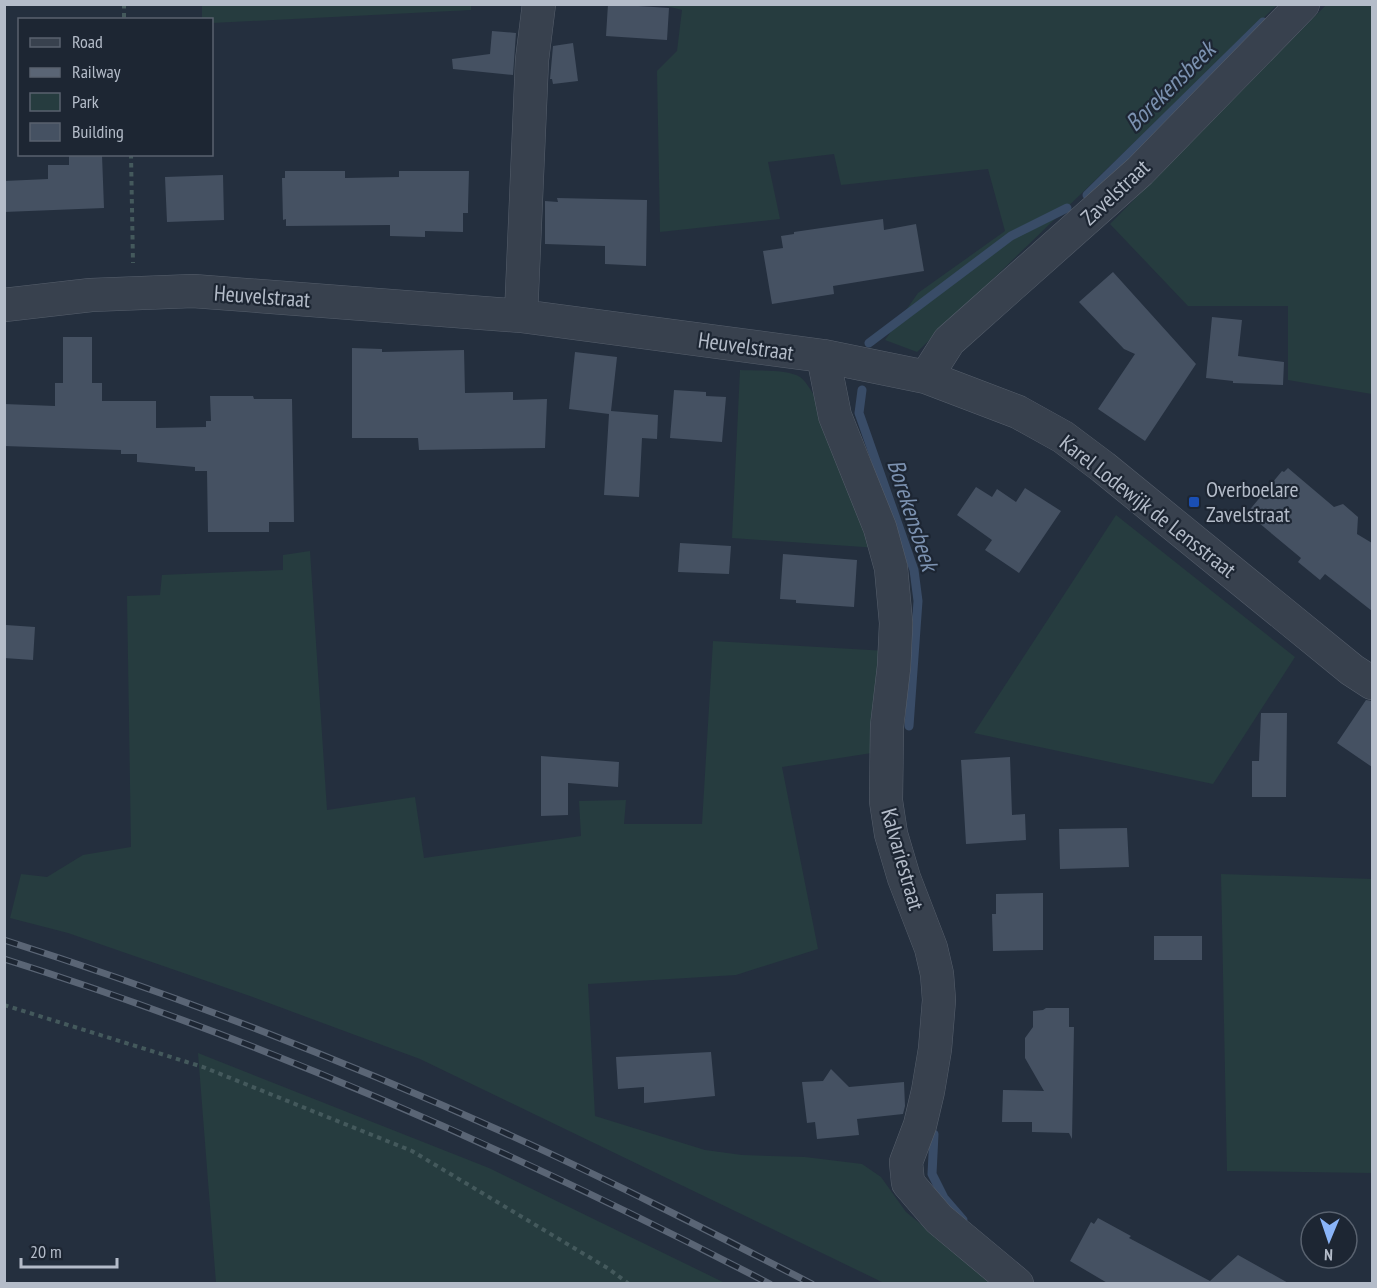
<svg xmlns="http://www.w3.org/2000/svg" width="1377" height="1288" font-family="'PT Sans Narrow',sans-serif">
<rect width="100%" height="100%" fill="#242f3e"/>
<path fill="#263c3f" d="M 202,5 L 202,4 L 471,5 L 471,10 L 212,23 L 212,20 L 202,19 Z
M 662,5 L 1277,5 L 917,352 L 885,340 L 918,293 L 1005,231 L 988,169 L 841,185 L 834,154 L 768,162 L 780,219 L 660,232 L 657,71 L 677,51 L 682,10 Z
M 1326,5 L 1372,5 L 1372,394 L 1288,380 L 1288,306 L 1188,306 L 1110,224 Z
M 740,370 C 755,371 788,369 800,377 C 821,391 866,517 878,548 L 732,538 Z
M 1116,515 L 1295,657 L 1213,784 L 974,733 Z
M 310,551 L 327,810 L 415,797 L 424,858 L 581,836 L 579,801 L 626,800 L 624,824 L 702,824 L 713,641 L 887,651 L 878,752 L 782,767 L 818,949 L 736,975 L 588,984 L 595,1116 L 705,1150 L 742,1155 L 805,1157 L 862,1164 L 881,1177 L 906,1212 L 993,1283 L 884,1283 L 420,1059 L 247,995 L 68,933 L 10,918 L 21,874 L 47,877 L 83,855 L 131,847 L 127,596 L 160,595 L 162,575 L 283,570 L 283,555 Z
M 1221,874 L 1372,879 L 1372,1173 L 1227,1171 Z
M 198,1053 L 489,1168 L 725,1283 L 216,1283 Z"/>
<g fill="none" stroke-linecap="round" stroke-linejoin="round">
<path stroke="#394c67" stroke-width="9" d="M 1087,195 L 1263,22
M 869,343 L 1011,236 L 1067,208
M 862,390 L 859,413 L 914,570 L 918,601 L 909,726
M 934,1134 L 932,1174 L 944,1198 L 963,1220"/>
</g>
<path fill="#455162" d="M 608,4 L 669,8 L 667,40 L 606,36 Z
M 492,31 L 516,33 L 513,75 L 453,69 L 452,59 L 490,54 Z
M 573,43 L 578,81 L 553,84 L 552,79 L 550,79 L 553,46 Z
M 102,155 L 104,208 L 4,212 L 4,181 L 48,179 L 48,165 L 69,165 L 69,156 Z
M 285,171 L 345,171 L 345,178 L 399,177 L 399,171 L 469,171 L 468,207 L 468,213 L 463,213 L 463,232 L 425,231 L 425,237 L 390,236 L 390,225 L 286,226 L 286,219 L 283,220 L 282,178 L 285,178 Z
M 223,175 L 224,220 L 167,222 L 165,177 Z
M 557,198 L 647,200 L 646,266 L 605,264 L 605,246 L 545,244 L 545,201 L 558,202 Z
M 883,219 L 884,230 L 916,224 L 924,271 L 833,286 L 834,294 L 772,304 L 763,251 L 783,248 L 781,236 L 794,234 L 794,232 Z
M 1113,272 L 1196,364 L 1145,441 L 1098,409 L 1135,354 L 1124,349 L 1079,302 Z
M 1212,317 L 1242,320 L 1238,356 L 1284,362 L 1283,385 L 1233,383 L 1233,381 L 1206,378 Z
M 63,337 L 92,337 L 92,383 L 102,383 L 102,401 L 156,401 L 156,428 L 206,427 L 206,421 L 211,421 L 210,396 L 253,396 L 254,399 L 292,399 L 294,522 L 269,522 L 269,532 L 208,532 L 207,471 L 195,471 L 195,467 L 137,462 L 137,454 L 121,454 L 121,450 L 4,446 L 4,404 L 55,406 L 55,383 L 63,383 Z
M 352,348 L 382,349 L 382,352 L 464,350 L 465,393 L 513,392 L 513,400 L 547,399 L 545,448 L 419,450 L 418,438 L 352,438 Z
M 575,352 L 617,357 L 611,411 L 658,415 L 657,439 L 642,438 L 639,497 L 604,495 L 609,414 L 569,409 Z
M 674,390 L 706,392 L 706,396 L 726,397 L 722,442 L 670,438 Z
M 1288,468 L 1334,507 L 1343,504 L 1358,517 L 1357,534 L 1372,543 L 1372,611 L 1325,574 L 1320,580 L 1298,562 L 1301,558 L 1247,513 L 1282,471 L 1284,472 Z
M 976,487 L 992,497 L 997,489 L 1016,502 L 1025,488 L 1061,511 L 1019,573 L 985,550 L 992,540 L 957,515 Z
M 680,543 L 731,546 L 729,574 L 678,572 Z
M 783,554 L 857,560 L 854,607 L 796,603 L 796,600 L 780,599 Z
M 6,625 L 35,627 L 33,660 L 4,658 Z
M 1366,700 L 1372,701 L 1372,767 L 1337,743 Z
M 1261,713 L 1287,713 L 1286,797 L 1252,797 L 1252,761 L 1259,761 Z
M 541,756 L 619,762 L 618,787 L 568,783 L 568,815 L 541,816 Z
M 1010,757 L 1012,815 L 1025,814 L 1026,840 L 966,844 L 961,760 Z
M 1127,828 L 1129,867 L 1060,869 L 1059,829 Z
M 1043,893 L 1043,950 L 993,951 L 992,914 L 996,914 L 996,894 Z
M 1154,936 L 1202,936 L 1202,960 L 1154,960 Z
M 1046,1008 L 1069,1008 L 1069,1027 L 1074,1027 L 1072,1139 L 1069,1133 L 1032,1132 L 1032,1122 L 1002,1122 L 1003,1090 L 1044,1091 L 1025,1058 L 1025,1038 L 1033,1027 L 1033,1011 L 1043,1010 Z
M 711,1052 L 715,1096 L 644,1103 L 644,1087 L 618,1089 L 616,1057 Z
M 831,1069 L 849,1087 L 904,1082 L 905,1106 L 903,1114 L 857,1119 L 859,1135 L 817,1139 L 815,1122 L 807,1123 L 802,1082 L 823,1081 Z
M 1098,1218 L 1131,1236 L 1129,1238 L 1210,1281 L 1238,1255 L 1290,1284 L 1109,1284 L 1070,1261 L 1091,1222 L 1094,1224 Z"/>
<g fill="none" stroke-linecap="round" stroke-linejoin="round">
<g stroke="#565f6c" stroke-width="34">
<path id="minor" d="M 4,305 L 91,295 L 193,291 L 521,316 L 823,356 L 926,377 L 1018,412 L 1063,437 L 1103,467 L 1352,670 L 1372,683
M 521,316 L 532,60 L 539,4
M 823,356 L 835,416 L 880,528 L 891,568 L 896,623 L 894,666 L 887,726 L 886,801 L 891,834 L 904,878 L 931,948 L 937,974 L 939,1000 L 935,1049 L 928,1091 L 920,1125 L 906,1162 L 908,1183 L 939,1219 L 1017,1284
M 926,377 L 949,341 L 1140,171 L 1303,4"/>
</g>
<path stroke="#44595c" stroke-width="4" stroke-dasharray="4.5 4.5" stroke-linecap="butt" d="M 124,4 L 124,20
M 131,154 L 133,263
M 4,1005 L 203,1067 L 412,1151 L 609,1269 L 629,1284"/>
<use href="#minor" stroke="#38414e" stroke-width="33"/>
<g stroke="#5a6575" stroke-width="7">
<path id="rail" d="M 4,940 C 174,994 340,1059 503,1132 C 607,1179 709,1231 812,1284
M 4,959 C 269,1042 524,1156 770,1284"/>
</g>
<use href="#rail" stroke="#1d2633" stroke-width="4.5" stroke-dasharray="14" stroke-linecap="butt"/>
</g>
<rect fill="#1a4fb4" stroke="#1d2633" stroke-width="2" x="1188" y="496" width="12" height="12" rx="3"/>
<g text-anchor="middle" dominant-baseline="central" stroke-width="4.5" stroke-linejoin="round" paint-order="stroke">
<g font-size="22" fill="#b4bcc9" stroke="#1d2633">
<text transform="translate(1115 192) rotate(-43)">Zavelstraat</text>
<text transform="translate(262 296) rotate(4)">Heuvelstraat</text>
<text transform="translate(746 346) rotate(8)">Heuvelstraat</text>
<text transform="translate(1148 506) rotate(38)">Karel Lodewijk de Lensstraat</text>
<text transform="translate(903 859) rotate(74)">Kalvariestraat</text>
</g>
<g font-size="22" fill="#b4bcc9" stroke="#1d2633" text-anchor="start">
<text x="1206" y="489">Overboelare<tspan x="1206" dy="25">Zavelstraat</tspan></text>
</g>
<g font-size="24" font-style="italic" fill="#7c92b1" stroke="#1d2633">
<text transform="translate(1170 86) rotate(-45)">Borekensbeek</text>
<text transform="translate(913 515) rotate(72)">Borekensbeek</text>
</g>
</g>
<rect width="1377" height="1288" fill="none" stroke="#b4bcc9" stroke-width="12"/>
<rect x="18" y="18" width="195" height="138" fill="#1d2633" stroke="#59626f" stroke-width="1.5"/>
<rect x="30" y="38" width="30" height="9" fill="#38414e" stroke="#59626f" stroke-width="1.5"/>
<text x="72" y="48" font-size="18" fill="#b4bcc9">Road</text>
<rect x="30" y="68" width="30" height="9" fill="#5a6575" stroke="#59626f" stroke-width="1.5"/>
<text x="72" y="78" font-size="18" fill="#b4bcc9">Railway</text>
<rect x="30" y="93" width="30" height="18" fill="#263c3f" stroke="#59626f" stroke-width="1.5"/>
<text x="72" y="108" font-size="18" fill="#b4bcc9">Park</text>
<rect x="30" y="123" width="30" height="18" fill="#455162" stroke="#59626f" stroke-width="1.5"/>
<text x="72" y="138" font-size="18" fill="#b4bcc9">Building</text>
<g transform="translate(1329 1240) rotate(182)"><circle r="28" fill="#1d2633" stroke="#59626f" stroke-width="1.5"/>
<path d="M0-4.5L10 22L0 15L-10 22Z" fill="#8ab4f8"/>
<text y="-9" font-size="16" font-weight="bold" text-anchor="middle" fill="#b4bcc9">N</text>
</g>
<path d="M21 1258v9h96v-9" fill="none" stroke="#b4bcc9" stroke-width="3"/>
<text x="30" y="1258" font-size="18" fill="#b4bcc9" stroke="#1d2633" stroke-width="4.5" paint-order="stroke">20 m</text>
</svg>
